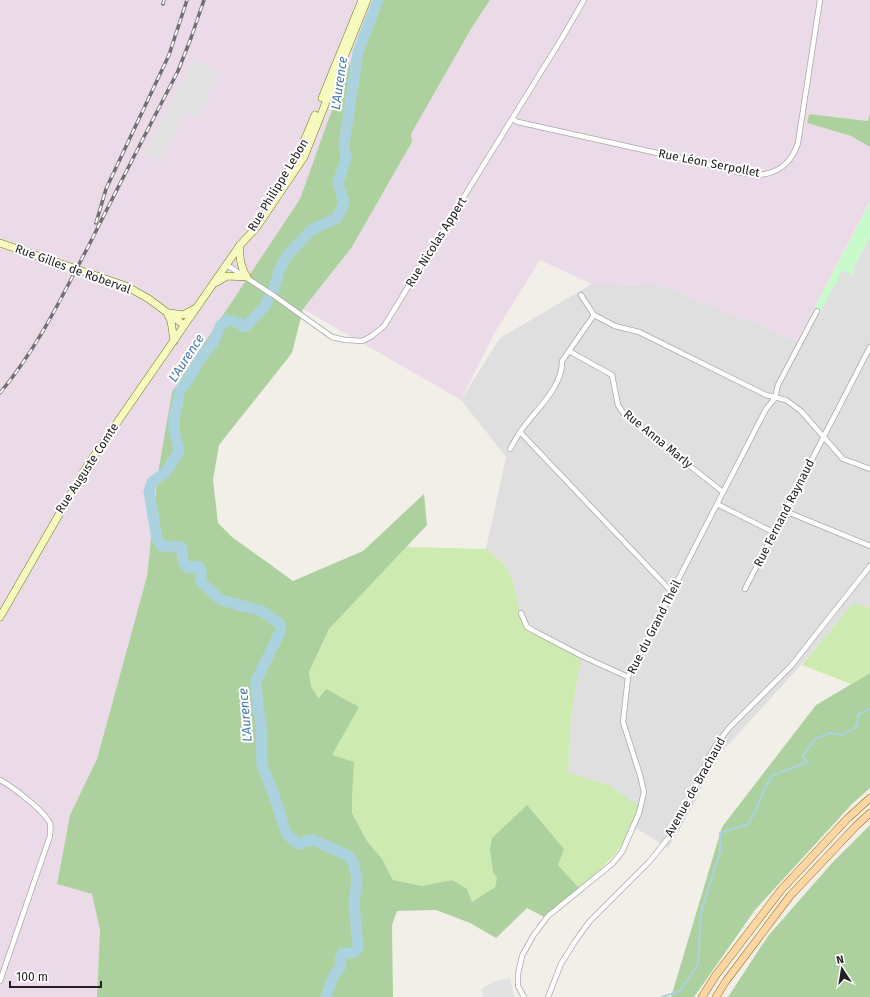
<svg xmlns="http://www.w3.org/2000/svg" width="870" height="997" font-family="'Fira Sans',sans-serif">
<rect width="100%" height="100%" fill="#f2efe9"/>
<path fill="#e0dfdf" d="M 870,237 L 870,608 L 853,604 L 801,665 L 716,758 L 696,800 L 668,848 L 632,826 L 607,784 L 568,773 L 571,716 L 528,630 L 523,623 L 513,581 L 504,564 L 486,549 L 506,457 L 461,400 L 500,338 L 592,284 L 660,285 L 797,341 L 813,311 L 819,314 L 843,269 L 853,276 L 854,267 Z"/>
<path fill="#ebdbe8" d="M 0,0 L 374,0 L 326,126 L 300,199 L 172,393 L 158,473 L 147,576 L 97,759 L 70,815 L 57,883 L 92,894 L 100,930 L 97,997 L 0,997 Z
M 490,0 L 870,0 L 870,114 L 868,121 L 809,114 L 807,123 L 851,136 L 870,147 L 870,201 L 797,341 L 660,285 L 592,284 L 540,260 L 494,334 L 461,400 L 303,309 L 352,247 L 412,142 L 411,134 L 471,29 Z"/>
<path fill="#cdebb0" d="M 406,547 L 486,549 L 504,564 L 513,581 L 523,623 L 528,630 L 581,658 L 571,716 L 568,773 L 607,784 L 639,806 C 635,817 632,830 625,841 C 613,859 596,874 579,888 L 558,865 L 497,878 L 495,887 L 472,902 L 452,880 L 422,886 L 393,880 L 382,859 L 367,841 L 352,813 L 352,798 L 332,755 L 320,698 L 311,686 L 309,672 L 329,629 Z
M 853,603 L 870,608 L 870,673 L 851,684 L 802,665 Z"/>
<path fill="#add19e" d="M 374,0 L 490,0 L 471,29 L 411,134 L 412,142 L 352,247 L 303,309 L 292,353 L 219,445 L 213,480 L 218,523 L 232,537 L 293,581 L 363,551 L 424,494 L 427,525 L 329,629 L 309,672 L 311,686 L 319,698 L 326,689 L 359,707 L 332,755 L 354,762 L 352,798 L 352,813 L 367,841 L 382,859 L 393,880 L 422,886 L 452,880 L 467,889 L 472,902 L 495,887 L 497,878 L 493,872 L 490,849 L 492,838 L 527,805 L 564,849 L 558,865 L 579,888 L 544,917 L 527,908 L 496,938 L 470,923 L 436,910 L 397,911 L 392,925 L 393,997 L 97,997 L 100,930 L 92,894 L 57,884 L 70,815 L 97,759 L 147,576 L 158,473 L 172,392 L 300,199 L 326,126 Z
M 809,114 L 868,121 L 870,114 L 870,147 L 851,136 L 807,123 Z
M 870,673 L 870,788 L 852,804 L 755,910 L 694,997 L 671,997 L 722,827 L 816,705 Z
M 870,825 L 870,997 L 728,997 L 768,936 L 832,863 Z"/>
<path fill="#c8facc" d="M 870,202 L 870,237 L 854,267 L 853,276 L 843,270 L 819,314 L 813,311 Z"/>
<path fill="#e2e2e2" d="M 193,60 L 220,72 L 199,117 L 185,114 L 161,161 L 143,155 Z
M 510,978 L 514,997 L 483,997 L 481,989 L 495,981 Z"/>
<g fill="none" stroke-linecap="round" stroke-linejoin="round">
<path stroke="#aad3df" stroke-width="2" d="M 662,997 L 680,991 L 698,964 L 701,912 L 720,852 L 720,833 L 749,824 L 771,776 L 808,762 L 802,757 L 815,739 L 830,733 L 842,735 L 856,727 L 859,714 L 870,709"/>
<path stroke="#aad3df" stroke-width="11" d="M 326,997 L 333,977 L 341,966 L 340,959 L 343,953 L 354,953 L 358,947 L 354,903 L 357,879 L 353,862 L 349,856 L 313,840 L 305,841 L 300,844 L 294,841 L 286,833 L 274,795 L 262,765 L 261,722 L 258,709 L 256,681 L 281,630 L 280,624 L 262,611 L 221,600 L 201,582 L 201,570 L 198,566 L 189,568 L 184,563 L 181,547 L 162,546 L 157,539 L 149,492 L 152,482 L 166,472 L 179,451 L 174,430 L 174,419 L 180,390 L 188,380 L 200,359 L 213,343 L 221,325 L 227,320 L 236,322 L 245,327 L 264,307 L 274,289 L 279,271 L 286,257 L 311,230 L 337,218 L 344,203 L 338,183 L 346,158 L 344,145 L 358,52 L 378,0"/>
<g stroke="#a9a9a9" stroke-width="6">
<path id="street" d="M 512,119 L 518,122 C 580,136 641,150 702,163 C 716,167 752,177 765,174 C 782,171 793,159 798,143 L 820,0
M 227,265 L 273,295 L 332,337 L 345,340 L 362,341 L 372,336 L 384,326 L 562,38 L 584,0
M 581,295 L 594,315
M 569,351 L 612,375 L 618,405 L 624,414 L 723,492
M 520,432 L 671,591
M 510,449 C 513,444 516,438 520,432 C 534,411 563,388 562,361 L 594,315 L 615,326 L 639,332 L 766,395 L 786,400 L 801,411 L 843,459 L 870,469
M 717,504 L 773,532
M 785,511 L 870,546
M 745,589 L 870,347
M 521,613 L 527,627 L 534,631 L 584,657 L 628,677
M 0,780 C 13,787 43,810 50,823 C 51,826 50,832 50,836 L 0,981
M 524,997 L 518,986 L 518,974 L 522,956 L 533,936 L 548,916 L 612,864 L 622,852 L 639,813 L 644,792 L 640,775 L 623,722 L 628,677 L 766,409 L 775,398 L 778,385 L 817,311
M 548,997 L 561,964 L 574,943 L 589,922 L 650,861 L 677,827 L 690,800 L 708,759 L 716,745 L 729,728 L 791,666 L 870,566"/>
</g>
<g stroke="#707d05" stroke-width="8">
<path id="secondary" d="M 322,98 L 362,0
M 276,191 L 299,153 L 315,115
M 0,243 L 126,286 L 149,299 L 184,325
M 240,245 C 239,257 240,267 247,277
M 217,282 L 227,276 L 247,277
M 170,313 L 183,315 L 194,309
M 168,315 L 171,321 L 174,341
M 0,617 L 87,466 L 240,245 L 256,228 L 304,157 L 367,0"/>
</g>
<g stroke="#a06b00" stroke-width="8">
<path id="primary" d="M 702,997 L 716,975 L 781,890 L 847,819 L 870,798
M 716,997 L 726,981 L 790,896 L 856,826 L 870,813"/>
</g>
<use href="#street" stroke="#fff" stroke-width="4.5"/>
<use href="#secondary" stroke="#f7fabf" stroke-width="7"/>
<use href="#primary" stroke="#fcd6a4" stroke-width="7"/>
<g stroke="#707070" stroke-width="3.5">
<path id="rail" d="M 163,4 L 164,0
M 96,223 L 106,189 L 169,55 L 187,0
M 0,393 C 39,346 61,298 89,245 C 118,187 148,129 178,71 L 191,38 L 204,0"/>
</g>
<use href="#rail" stroke="#fff" stroke-width="2" stroke-dasharray="6" stroke-linecap="butt"/>
</g>
<g text-anchor="middle" dominant-baseline="central" stroke-width="4" stroke-linejoin="round" paint-order="stroke">
<g font-size="12" fill="#222" stroke="#fff">
<text transform="translate(709 163) rotate(11)">Rue Léon Serpollet</text>
<text transform="translate(278 185) rotate(-59)">Rue Philippe Lebon</text>
<text transform="translate(436 242) rotate(-58)">Rue Nicolas Appert</text>
<text transform="translate(73 269) rotate(20)">Rue Gilles de Roberval</text>
<text transform="translate(658 439) rotate(39)">Rue Anna Marly</text>
<text transform="translate(87 468) rotate(-57)">Rue Auguste Comte</text>
<text transform="translate(784 513) rotate(-63)">Rue Fernand Raynaud</text>
<text transform="translate(654 627) rotate(-63)">Rue du Grand Theil</text>
<text transform="translate(695 787) rotate(-61)">Avenue de Brachaud</text>
</g>
<g font-size="13" font-style="italic" fill="#4a7aab" stroke="#fff">
<text transform="translate(339 83) rotate(-82)">L'Aurence</text>
<text transform="translate(186 358) rotate(-57)">L'Aurence</text>
<text transform="translate(245 715) rotate(-95)">L'Aurence</text>
</g>
</g>
<g transform="translate(842 969) rotate(348)" stroke="#ffffff" stroke-width="3" paint-order="stroke">
<path d="M0-3L7 15L0 10L-7 15Z" fill="#222222"/>
<text y="-6" font-size="11" font-weight="bold" text-anchor="middle" fill="#222222">N</text>
</g>
<path d="M10 981v6h91v-6" fill="none" stroke="#222222" stroke-width="2"/>
<text x="16" y="981" font-size="12" fill="#222222" stroke="#ffffff" stroke-width="3" paint-order="stroke">100 m</text>
</svg>
